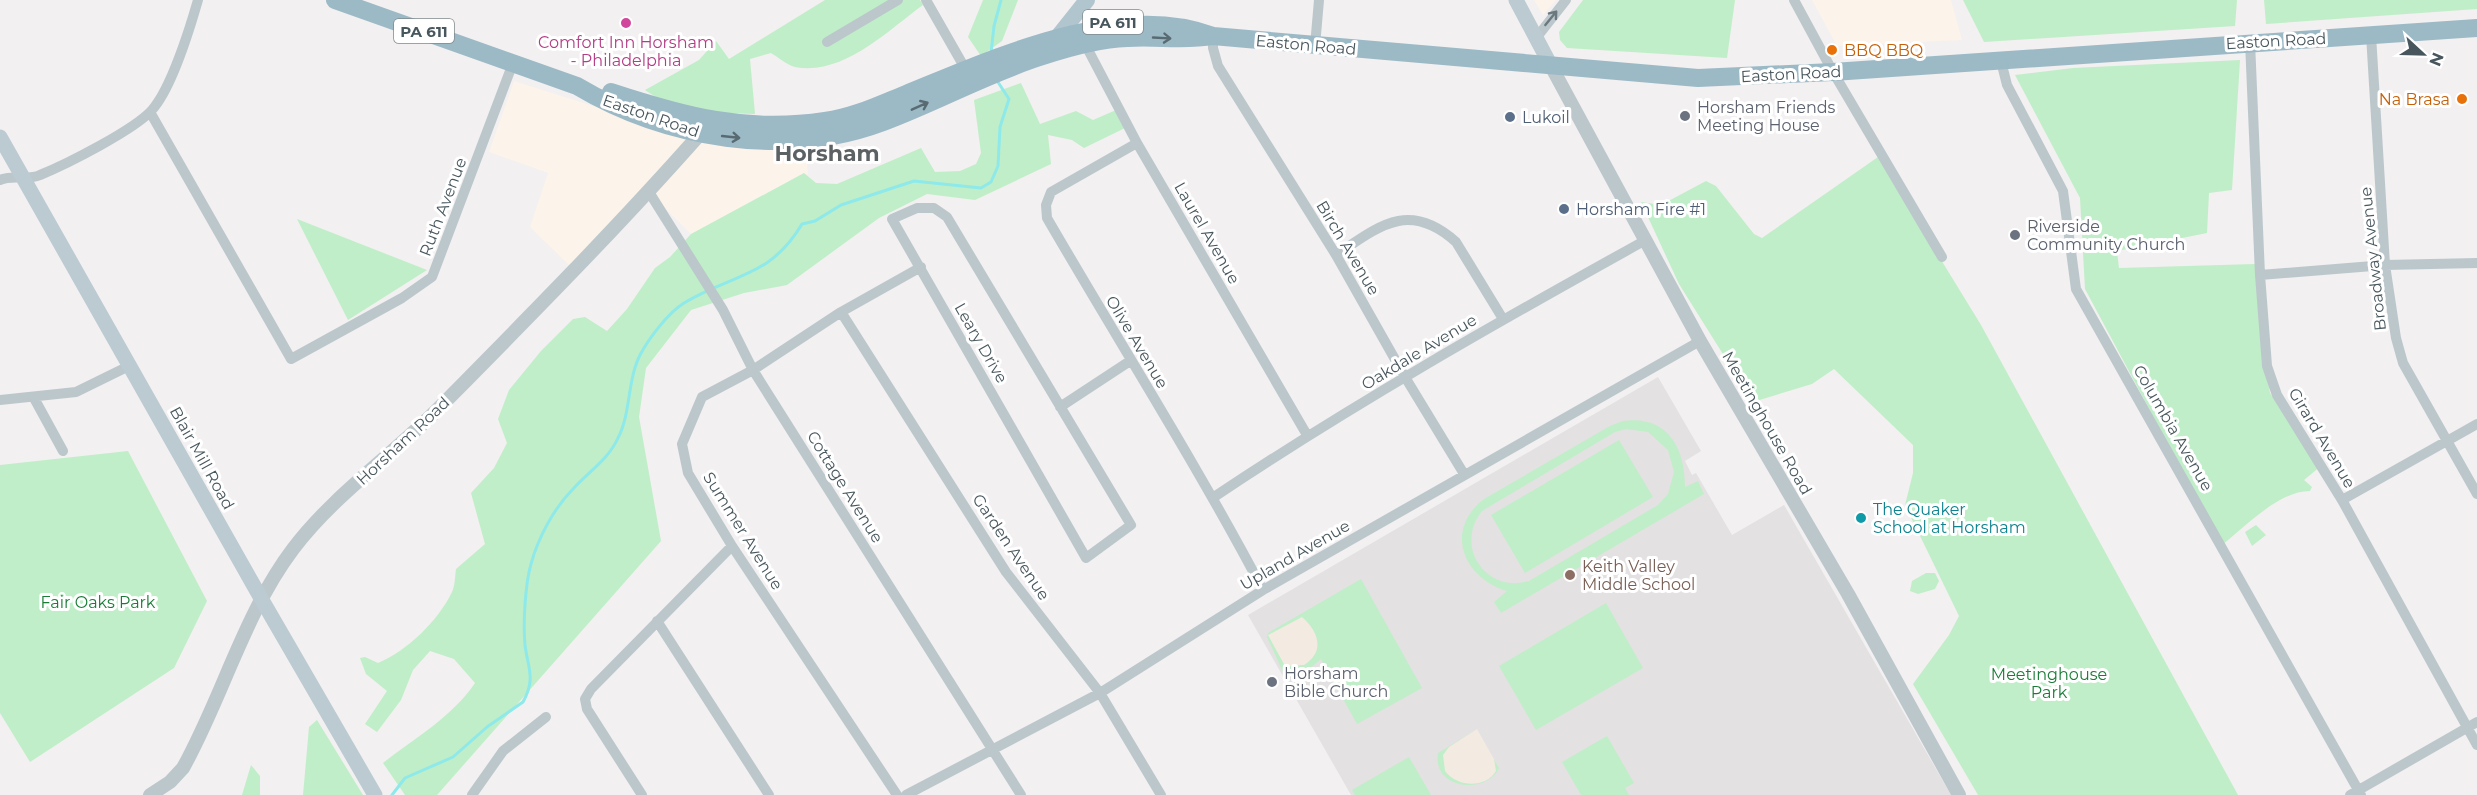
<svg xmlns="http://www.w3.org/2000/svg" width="2477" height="795" font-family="Montserrat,sans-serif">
<rect width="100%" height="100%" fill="#f2f0f0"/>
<path fill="#fcf3ea" d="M 1534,0 L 1556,0 L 1543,15 Z
M 1812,0 L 1951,0 L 1962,40 L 1837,46 Z
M 514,81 L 704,141 L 806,149 L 808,174 L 691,234 L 645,188 L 570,266 L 530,227 L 548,173 L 489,152 Z"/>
<path fill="#e3e1e2" d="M 1658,377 L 1701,451 L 1685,461 L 1692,475 L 1696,473 L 1732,535 L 1784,505 L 1951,795 L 1351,795 L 1248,615 Z"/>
<path fill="#c0eec8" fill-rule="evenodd" d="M 825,0 L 920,0 L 923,5 C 887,31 843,76 795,67 C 787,65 778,57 771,53 L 750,59 L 755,114 C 711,113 682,116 645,90 L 699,60 L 716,41 L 729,59 Z
M 983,0 L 1018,0 L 1002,41 L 981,56 L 968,37 Z
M 1583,0 L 1735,0 L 1727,58 L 1567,48 L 1560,40 L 1559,32 Z
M 1963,0 L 2237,0 L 2235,26 L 1984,42 Z
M 2264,0 L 2477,0 L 2477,9 L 2266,24 Z
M 2240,60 L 2232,190 L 2209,193 L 2207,233 L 2117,251 L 2119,268 L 2255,264 L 2260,333 L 2270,393 L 2321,466 L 2304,480 L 2312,487 L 2310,491 C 2279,491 2246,526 2222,545 L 2085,289 L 2080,198 L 2015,75 L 2073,68 Z
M 1021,83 L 1040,124 L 1076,111 L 1093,120 L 1116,110 L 1125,128 L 1084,148 L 1072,140 L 1048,135 L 1051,164 L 975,200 L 927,194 L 879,218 L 787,285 L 744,293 L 691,310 L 646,368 L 639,417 L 661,541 L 437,795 L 405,795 L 383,763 C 416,737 451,718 475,683 L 454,659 L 430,651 L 413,670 L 401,700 L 377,732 L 365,724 L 387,691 L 366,674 L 360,658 L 365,657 L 378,663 C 407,651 438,621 452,592 C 455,586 455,576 456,569 L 485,544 L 471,493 L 494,468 L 507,443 L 498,419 L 509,390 L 541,351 L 573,319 L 585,317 L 607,331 L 627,309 L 655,268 L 670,257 L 691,234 L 804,173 L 816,183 L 837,184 L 921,148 L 935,172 L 960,171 L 976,164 L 981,153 L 974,100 Z
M 1878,157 L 1981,325 L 2238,795 L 1978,795 L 1913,684 L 1949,635 L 1959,616 L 1905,505 L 1913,473 L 1913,445 L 1834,369 L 1812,384 L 1753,402 L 1679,284 L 1641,202 L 1661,205 L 1706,181 L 1716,186 L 1754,234 L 1762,238 Z
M 297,219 L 427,270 L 348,320 Z
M 1623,421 C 1668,415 1685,448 1685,487 L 1698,481 L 1704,494 L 1501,613 L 1494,602 L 1507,591 C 1464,578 1443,531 1484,499 L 1610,426 ZM 1626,429 L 1648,432 L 1668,450 L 1674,472 L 1668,494 L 1658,505 L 1529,581 C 1485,594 1454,545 1482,511 L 1615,432 Z
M 1619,440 L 1653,497 L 1525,573 L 1491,515 Z
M 128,451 L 207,601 L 174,668 L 30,762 L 0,713 L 0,465 Z
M 2256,525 L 2266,535 L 2252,546 L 2245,532 Z
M 1935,573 L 1939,581 L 1935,589 L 1918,594 L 1910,591 L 1912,581 L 1926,573 Z
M 1361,579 L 1422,688 L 1357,724 L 1321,659 L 1307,671 L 1283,672 L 1267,637 L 1268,633 Z
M 1606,603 L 1643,668 L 1536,730 L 1499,666 Z
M 317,720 L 363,795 L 364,795 L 303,795 L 309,727 Z
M 1476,730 L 1499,768 C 1487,795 1432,790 1438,753 Z
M 1607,736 L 1634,783 L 1625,788 L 1629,795 L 1581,795 L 1562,762 Z
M 1409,757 L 1431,795 L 1355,795 L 1352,790 Z
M 251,765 L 260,776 L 260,795 L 242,795 Z"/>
<path fill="#f3eae1" d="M 1302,617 C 1318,631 1326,651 1304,665 L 1285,666 L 1268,635 Z
M 1477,729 L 1494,759 L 1496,771 C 1485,789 1457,787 1445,771 L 1443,755 L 1449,747 Z"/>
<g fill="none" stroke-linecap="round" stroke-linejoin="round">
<path stroke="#8ee9ea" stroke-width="3" d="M 991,53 L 994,26 L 1001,0
M 392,795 L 405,778 L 453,757 L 487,727 L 523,702 C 536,678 528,669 525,645 C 523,624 525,585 531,564 C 538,538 554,508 573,489 C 588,472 608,460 618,438 C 631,413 627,381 640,355 C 649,338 668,313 684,303 C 732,274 770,278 802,224 L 815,221 L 841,205 L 914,181 L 981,188 L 991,182 L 998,166 L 1000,127 L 1009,99 L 996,79"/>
<path stroke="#bcc7cc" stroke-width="10" d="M 926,0 L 966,70
M 1794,0 L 1833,72 L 1942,257
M 2371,35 L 2385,265 L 2396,338 L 2403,363 L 2477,494
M 1213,36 L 1213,48 L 1218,66 L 1336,255 L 1405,377 L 1464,474
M 1537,37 L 1566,0
M 827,42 L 898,0
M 2250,42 L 2260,275 L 2267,366 L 2277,395 L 2342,500 L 2477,745
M 1085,44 L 1137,143 L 1307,435
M 1315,46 L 1319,0
M 2001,61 L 2007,85 L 2063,191 L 2076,289 L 2361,795
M 150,112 L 291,359 L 402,298 L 432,277 L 513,63
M 1137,143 L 1051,192 L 1046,205 L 1047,218 C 1119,342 1196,463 1263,590
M 0,180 C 12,174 28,181 40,175 C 67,164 134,130 152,110 C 171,89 190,28 198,0
M 649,192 L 723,310 L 753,370 L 1021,795
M 917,208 L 934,208 L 947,217 L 1131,525 L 1086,558 L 892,219 Z
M 1336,255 C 1379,226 1409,200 1456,242 L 1503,319
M 2260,275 L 2385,265 L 2477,263
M 841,312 L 1006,572 L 1100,693 L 1161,795
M 34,398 L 63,451
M 0,400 L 76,392 L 129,366
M 1060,407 L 1130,361
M 1214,497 C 1353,404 1498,322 1644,241
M 2342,500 L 2477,424
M 657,621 L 769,795
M 472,795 L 503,751 L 546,717
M 642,795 L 587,709 L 585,699 L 591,689 L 732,546
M 897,795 L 732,546 L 688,473 L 682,444 L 702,397 L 753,370 L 841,312 L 921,267
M 906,795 L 1100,693 L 1263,590 L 1700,341
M 2350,795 L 2477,722"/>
<path stroke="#bcc7cc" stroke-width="14" d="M 1551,66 L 1700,341 L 1848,594 L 1959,795
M 150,795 L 170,782 L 183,768 C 222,698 244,614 293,549 C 333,496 390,457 437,410 C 526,320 616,229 700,134 L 704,125"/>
<path stroke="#bccad1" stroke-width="15" d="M 1516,0 L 1551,66
M 0,137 L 262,600 L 375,795"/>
<path stroke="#b0c5ce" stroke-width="16" d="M 1052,44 L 1087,0"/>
<path stroke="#9cb9c6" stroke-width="18" d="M 335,0 L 577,86 C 666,139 785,159 883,122 C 937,102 988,73 1043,56 C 1070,47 1099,39 1127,38 C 1157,36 1184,41 1213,36 L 1698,78 L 1833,72 L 2477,28
M 611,92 C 684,116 746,133 825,121 C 854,117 879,105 906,94 C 995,58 1119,0 1213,36"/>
</g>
<defs><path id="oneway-shaft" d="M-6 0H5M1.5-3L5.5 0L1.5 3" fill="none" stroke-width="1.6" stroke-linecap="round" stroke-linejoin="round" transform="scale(1.5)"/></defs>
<use stroke="#6b797e" href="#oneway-shaft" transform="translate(1551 18) rotate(-51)"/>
<g stroke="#596b72">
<use href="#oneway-shaft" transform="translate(1162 38) rotate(3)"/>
<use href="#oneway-shaft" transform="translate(920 106) rotate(-24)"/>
<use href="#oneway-shaft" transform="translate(731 137) rotate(6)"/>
</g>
<circle fill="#d1479c" stroke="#fff" stroke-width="2" cx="626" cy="23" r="6"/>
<g fill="#e8710a" stroke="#fff" stroke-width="2">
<circle cx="1832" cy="50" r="6"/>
<circle cx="2462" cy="99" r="6"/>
</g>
<g fill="#6b7280" stroke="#fff" stroke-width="2">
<circle cx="1685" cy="116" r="6"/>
<circle cx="2015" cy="235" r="6"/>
<circle cx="1272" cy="682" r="6"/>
</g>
<g fill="#5c6f8a" stroke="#fff" stroke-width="2">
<circle cx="1510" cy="117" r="6"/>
<circle cx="1564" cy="209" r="6"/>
</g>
<circle fill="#0f9aa8" stroke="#fff" stroke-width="2" cx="1861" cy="518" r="6"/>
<circle fill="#8d6e63" stroke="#fff" stroke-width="2" cx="1570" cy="575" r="6"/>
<g text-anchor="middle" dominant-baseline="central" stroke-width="6" stroke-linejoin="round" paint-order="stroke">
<g fill="#fff" stroke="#7f898e" stroke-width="1.5">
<rect x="1083" y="10" width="60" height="24" rx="4.5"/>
<rect x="394" y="19" width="60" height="24" rx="4.5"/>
</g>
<g font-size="15" font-weight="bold" fill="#48575d">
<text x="1113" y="22">PA 611</text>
<text x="424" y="31">PA 611</text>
</g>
<g font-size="16" fill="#48575d" stroke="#fff">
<text transform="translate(2276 41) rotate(-3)">Easton Road</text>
<text transform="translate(1306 45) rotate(5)">Easton Road</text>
<text transform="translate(1791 74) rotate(-3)">Easton Road</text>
<text transform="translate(651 116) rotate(19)">Easton Road</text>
<text transform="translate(443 207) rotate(-69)">Ruth Avenue</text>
<text transform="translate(1207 233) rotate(60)">Laurel Avenue</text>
<text transform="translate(1348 248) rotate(59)">Birch Avenue</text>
<text transform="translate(2373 259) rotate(-96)">Broadway Avenue</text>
<text transform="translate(1137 342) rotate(59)">Olive Avenue</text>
<text transform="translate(981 343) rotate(60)">Leary Drive</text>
<text transform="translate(1419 352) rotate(-31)">Oakdale Avenue</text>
<text transform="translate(1767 423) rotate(60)">Meetinghouse Road</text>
<text transform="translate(2173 428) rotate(60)">Columbia Avenue</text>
<text transform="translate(2322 438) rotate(59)">Girard Avenue</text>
<text transform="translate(403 441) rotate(-43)">Horsham Road</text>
<text transform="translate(202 458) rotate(61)">Blair Mill Road</text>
<text transform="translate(845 487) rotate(58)">Cottage Avenue</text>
<text transform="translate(743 531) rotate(58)">Summer Avenue</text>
<text transform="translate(1011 547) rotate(56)">Garden Avenue</text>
<text transform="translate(1295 555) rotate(-30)">Upland Avenue</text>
</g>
<g font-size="16" fill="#b23c85" stroke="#fff">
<text x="626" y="42">Comfort Inn Horsham<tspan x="626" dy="18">- Philadelphia</tspan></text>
</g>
<g font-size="16" fill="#c56008" stroke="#fff" text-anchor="start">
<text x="1844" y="50">BBQ BBQ</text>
<text x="2450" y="99" text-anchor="end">Na Brasa</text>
</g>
<g font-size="16" fill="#5b616d" stroke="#fff" text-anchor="start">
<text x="1697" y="107">Horsham Friends<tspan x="1697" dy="18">Meeting House</tspan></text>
<text x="2027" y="226">Riverside<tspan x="2027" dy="18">Community Church</tspan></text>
<text x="1284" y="673">Horsham<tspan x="1284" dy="18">Bible Church</tspan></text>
</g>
<g font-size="16" fill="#4e5e75" stroke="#fff" text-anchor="start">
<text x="1522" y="117">Lukoil</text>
<text x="1576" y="209">Horsham Fire #1</text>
</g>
<g font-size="16" fill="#0d838f" stroke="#fff" text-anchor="start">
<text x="1873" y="509">The Quaker<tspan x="1873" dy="18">School at Horsham</tspan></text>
</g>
<g font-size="16" fill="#785e54" stroke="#fff" text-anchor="start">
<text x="1582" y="566">Keith Valley<tspan x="1582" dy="18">Middle School</tspan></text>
</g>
<g font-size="16" fill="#1a7d37" stroke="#fff">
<text x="98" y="602">Fair Oaks Park</text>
<text x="2049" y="674">Meetinghouse<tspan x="2049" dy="18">Park</tspan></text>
</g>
<g font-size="22" font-weight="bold" fill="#5c6264" stroke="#fff">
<text x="827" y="153">Horsham</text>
</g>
</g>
<g transform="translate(2423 54) rotate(112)" stroke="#ffffff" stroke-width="4.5" paint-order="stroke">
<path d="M0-4.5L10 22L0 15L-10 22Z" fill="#48575d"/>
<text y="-9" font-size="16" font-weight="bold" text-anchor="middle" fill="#48575d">N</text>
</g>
</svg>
